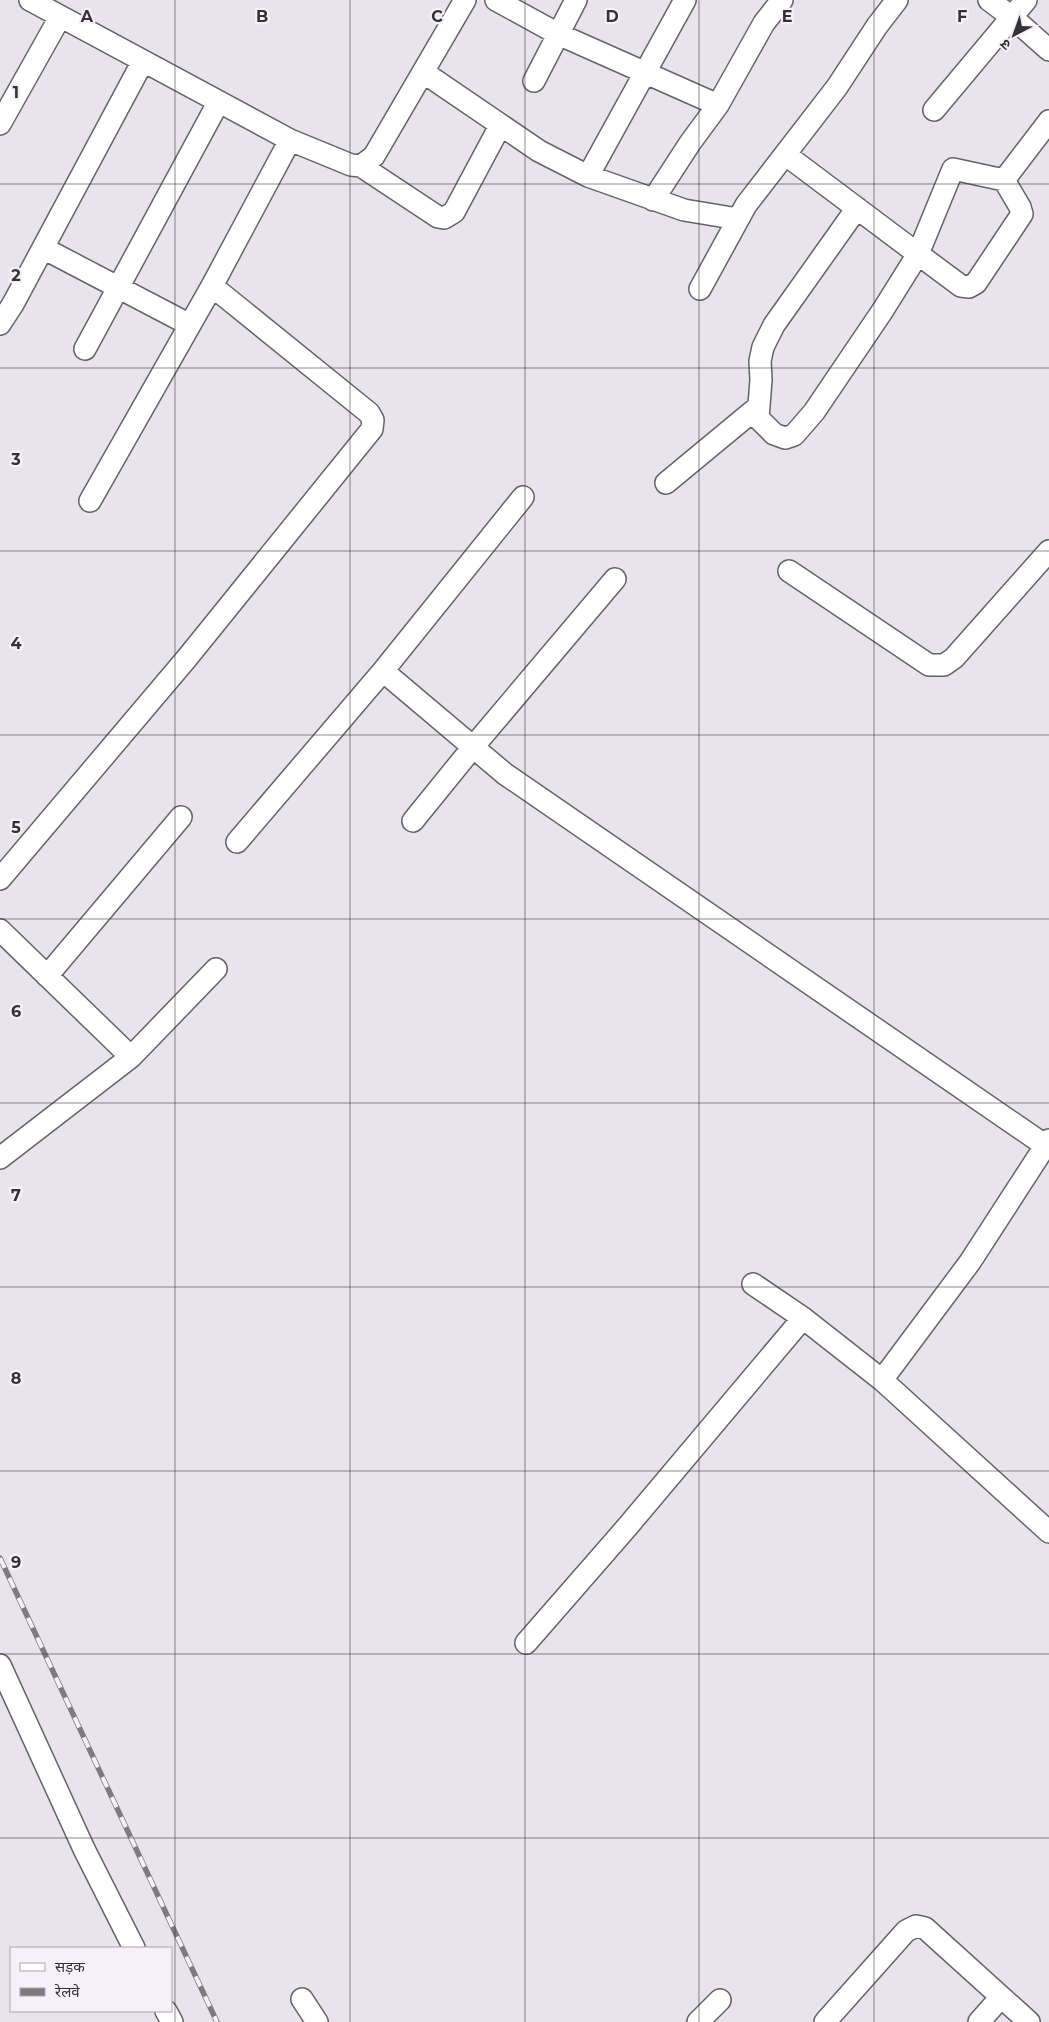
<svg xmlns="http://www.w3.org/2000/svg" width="1049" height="2022" font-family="Montserrat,'Noto Sans Devanagari',sans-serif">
<rect width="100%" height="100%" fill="#e8e4ec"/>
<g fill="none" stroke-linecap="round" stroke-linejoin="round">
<g stroke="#666269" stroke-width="24">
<path id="minor" d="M 30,0 L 290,140 L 351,165 L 361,166 L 374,156 L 465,0
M 496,0 L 558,34 L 718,105
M 989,0 L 1013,18 L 1049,50
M 423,72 L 539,151 L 588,176 L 684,210 L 738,219
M 534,81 L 576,0
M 934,110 L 1026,0
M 0,124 L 60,17
M 786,155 L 918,254 L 953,169 L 1004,180
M 361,166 L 438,217 L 444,218 L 454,212 L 500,126
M 588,176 L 685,0
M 653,200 L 690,143 L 718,105 L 764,23 L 782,0
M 857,208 L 774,325 L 763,347 L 760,361 L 761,380 L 758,418 L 774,434 L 785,438 L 794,435 L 814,412 L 883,310 L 918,254 L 961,286 L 969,287 L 976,283 L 1022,214 L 1020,207 L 1004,180 L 1049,121
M 43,248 L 190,325
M 700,289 L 746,205 L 837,87 L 877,26 L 897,0
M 0,324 L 13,304 L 143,61
M 85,349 L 218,103
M 666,483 L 759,406
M 90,501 L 212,286 L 290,140
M 789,571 L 929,665 L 944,665 L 954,658 L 1049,551
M 383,671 L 505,774 L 1049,1148
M 413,821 L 473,747 L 615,579
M 237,842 L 383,671 L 523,497
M 0,879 L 187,658 L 372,429 L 373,420 L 369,413 L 212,286
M 0,930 L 131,1057
M 47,976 L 181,817
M 0,1158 L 131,1057 L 216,969
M 753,1284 L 803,1318 L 882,1380 L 1049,1532
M 882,1380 L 970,1262 L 1049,1140
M 526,1643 L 628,1526 L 803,1318
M 0,1665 L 84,1849 L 134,1948
M 302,1999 L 317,2022
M 166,2011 L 172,2022
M 698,2022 L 720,2000
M 825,2022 L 906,1931 L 916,1926 L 925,1928 L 1029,2022
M 979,2022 L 1001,1997"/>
</g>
<use href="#minor" stroke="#fff" stroke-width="21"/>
<g stroke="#7e7b80" stroke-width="5.5">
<path id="rail" d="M 0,1558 L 217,2022"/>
</g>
<use href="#rail" stroke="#f6f1f9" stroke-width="4" stroke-dasharray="11" stroke-linecap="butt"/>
</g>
<path fill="none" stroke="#333235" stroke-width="1" stroke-opacity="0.55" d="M 175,0 L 175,2022M 350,0 L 350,2022M 525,0 L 525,2022M 699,0 L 699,2022M 874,0 L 874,2022M 0,184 L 1049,184M 0,368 L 1049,368M 0,551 L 1049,551M 0,735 L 1049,735M 0,919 L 1049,919M 0,1103 L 1049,1103M 0,1287 L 1049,1287M 0,1471 L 1049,1471M 0,1654 L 1049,1654M 0,1838 L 1049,1838"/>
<g font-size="16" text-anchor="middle" font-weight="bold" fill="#333235" stroke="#f6f1f9" stroke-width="4.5" stroke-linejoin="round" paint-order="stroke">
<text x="87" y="22">A</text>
<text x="262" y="22">B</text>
<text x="437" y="22">C</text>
<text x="612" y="22">D</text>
<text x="787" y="22">E</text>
<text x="962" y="22">F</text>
<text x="16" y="98">1</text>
<text x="16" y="281">2</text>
<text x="16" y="465">3</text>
<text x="16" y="649">4</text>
<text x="16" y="833">5</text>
<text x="16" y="1017">6</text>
<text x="16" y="1201">7</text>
<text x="16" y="1384">8</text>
<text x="16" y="1568">9</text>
</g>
<rect x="10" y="1947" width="162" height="65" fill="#f6f1f9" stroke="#a8a5ab"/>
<rect x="20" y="1963" width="25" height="8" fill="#ffffff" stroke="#a8a5ab"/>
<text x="55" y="1972" font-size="15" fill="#333235">सड़क</text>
<rect x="20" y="1988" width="25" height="8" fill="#7e7b80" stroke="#a8a5ab"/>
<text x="55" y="1997" font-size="15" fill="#333235">रेलवे</text>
<g transform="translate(1014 35) rotate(221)" stroke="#f6f1f9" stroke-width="4" paint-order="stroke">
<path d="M0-4L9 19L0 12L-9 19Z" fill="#333235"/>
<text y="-8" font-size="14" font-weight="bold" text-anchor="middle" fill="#333235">उ</text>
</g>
</svg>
